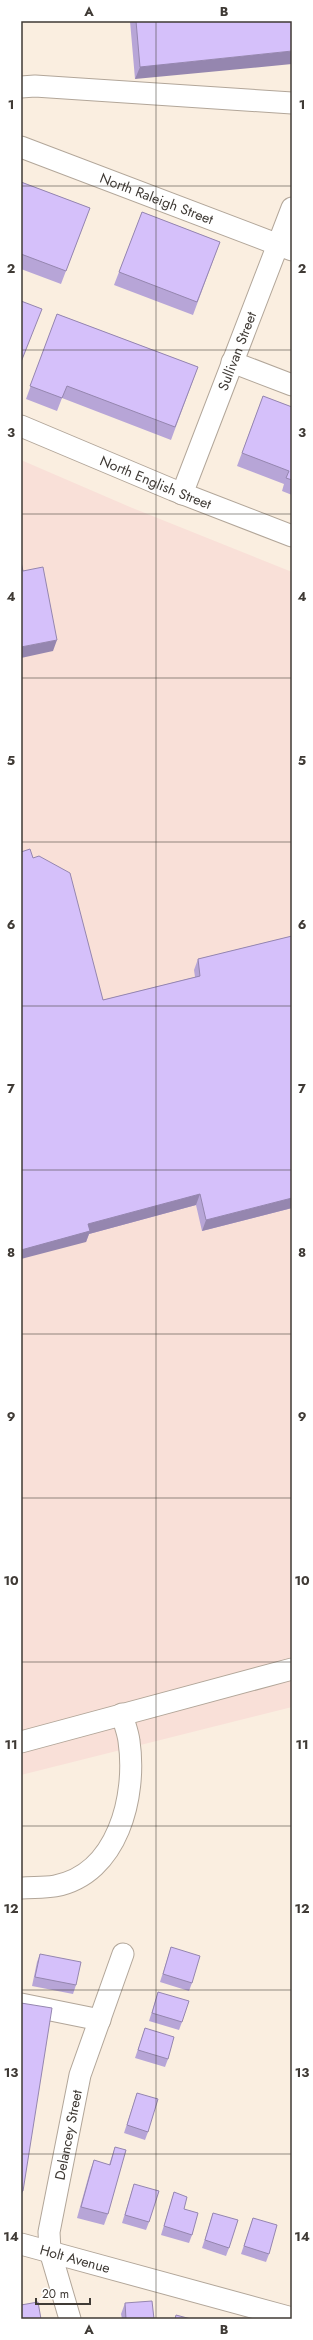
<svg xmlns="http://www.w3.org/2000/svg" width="313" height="2340" font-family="Jost,sans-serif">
<rect width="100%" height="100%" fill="#faeee0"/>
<path fill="#f9e0d8" d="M 21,460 L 130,507 L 292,572 L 292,1707 L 21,1775 Z"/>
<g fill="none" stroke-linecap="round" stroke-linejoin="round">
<g stroke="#b2a699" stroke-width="23">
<g id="minor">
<path d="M 21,87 L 35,86 L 292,103"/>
<path id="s1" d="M 21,147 L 292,250"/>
<path d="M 232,362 L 292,385"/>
<path id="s2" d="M 21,426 L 173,490 L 292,536"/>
<path id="s3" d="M 182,494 L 292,208"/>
<path d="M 21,1742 L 292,1669"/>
<path d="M 21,1888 C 32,1887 44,1888 55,1886 C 118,1874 137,1796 129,1741 C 128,1732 124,1723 122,1714"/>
<path d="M 21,2004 L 100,2020"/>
<path id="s4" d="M 21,2244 L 292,2318"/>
<path id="s5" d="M 70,2319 L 50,2251 L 49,2232 L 80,2075 L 123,1954"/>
</g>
</g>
<use href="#minor" stroke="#fff" stroke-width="21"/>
</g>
<path fill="#b7a5d7" d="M 130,21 L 292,21 L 135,79 Z
M 21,182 L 90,208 L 61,284 L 21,269 Z
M 142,212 L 220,242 L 193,315 L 114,285 Z
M 57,314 L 198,367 L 171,440 L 62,398 L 57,411 L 26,399 Z
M 263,396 L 292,407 L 292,495 L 282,491 L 284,484 L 237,466 Z
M 33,858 L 103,1000 L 195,977 L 194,970 L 198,959 L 292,936 L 292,1208 L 202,1231 L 196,1205 L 89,1234 L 86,1242 Z
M 171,1947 L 192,1983 L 189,1991 L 160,1982 Z
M 40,1954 L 76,1985 L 73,1994 L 32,1986 L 37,1962 Z
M 158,1992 L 182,2022 L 179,2030 L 149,2021 Z
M 21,2003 L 23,2191 L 21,2197 Z
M 145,2028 L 168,2059 L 165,2067 L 135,2058 Z
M 137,2093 L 148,2132 L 145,2140 L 124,2133 Z
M 115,2147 L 108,2214 L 104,2225 L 77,2218 L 90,2171 L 94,2160 L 109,2165 Z
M 134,2184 L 149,2222 L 146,2230 L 122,2223 Z
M 174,2192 L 184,2209 L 192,2235 L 189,2243 L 161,2235 Z
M 213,2213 L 229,2248 L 226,2256 L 202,2248 Z
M 253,2218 L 269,2254 L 266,2262 L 241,2254 Z
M 125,2303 L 154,2319 L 122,2319 L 121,2314 Z"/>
<path fill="#9586af" d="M 292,51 L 292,64 L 135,79 L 140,67 Z
M 57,640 L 53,651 L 21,658 L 21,647 Z
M 200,1194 L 196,1205 L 89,1234 L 86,1242 L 21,1259 L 21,1250 L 88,1224 Z
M 292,1198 L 292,1208 L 202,1231 L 206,1220 Z"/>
<path fill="#d5c0fa" stroke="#9586af" d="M 136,21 L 292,21 L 292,51 L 140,67 Z
M 21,182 L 90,208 L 66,271 L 21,254 Z
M 142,212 L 220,242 L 197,302 L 119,272 Z
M 21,301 L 42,309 L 21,362 Z
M 57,314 L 198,367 L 175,427 L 67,386 L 62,398 L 30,386 Z
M 263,396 L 292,407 L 292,480 L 286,478 L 289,471 L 242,453 Z
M 21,562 L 23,571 L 43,567 L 57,640 L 21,647 Z
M 30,849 L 33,858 L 39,856 L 70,873 L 103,1000 L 200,976 L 198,959 L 292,936 L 292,1198 L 206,1220 L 200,1194 L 88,1224 L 90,1231 L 21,1250 L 21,852 Z
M 171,1947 L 200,1956 L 192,1983 L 163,1974 Z
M 40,1954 L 81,1962 L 76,1985 L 35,1977 Z
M 158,1992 L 189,2001 L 182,2022 L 152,2013 Z
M 21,2003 L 52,2008 L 23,2191 L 21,2191 Z
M 145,2028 L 174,2037 L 168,2059 L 138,2050 Z
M 137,2093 L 158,2099 L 148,2132 L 127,2125 Z
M 115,2147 L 126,2150 L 108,2214 L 81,2207 L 94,2160 L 110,2165 Z
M 134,2184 L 159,2191 L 149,2222 L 125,2215 Z
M 174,2192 L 187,2197 L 184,2209 L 198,2213 L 192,2235 L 164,2226 Z
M 213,2213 L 238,2220 L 229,2248 L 205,2240 Z
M 253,2218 L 277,2225 L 269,2254 L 244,2246 Z
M 152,2301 L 154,2319 L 126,2319 L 125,2303 Z
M 38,2302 L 41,2319 L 21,2319 L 21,2305 Z
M 176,2315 L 191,2319 L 175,2319 Z"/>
<path fill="none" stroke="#3f3a35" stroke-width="1" stroke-opacity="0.55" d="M 156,21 L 156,2319M 21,186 L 292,186M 21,350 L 292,350M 21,514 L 292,514M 21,678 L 292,678M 21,842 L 292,842M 21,1006 L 292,1006M 21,1170 L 292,1170M 21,1334 L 292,1334M 21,1498 L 292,1498M 21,1662 L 292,1662M 21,1826 L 292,1826M 21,1990 L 292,1990M 21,2154 L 292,2154"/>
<g text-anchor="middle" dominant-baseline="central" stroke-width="3" stroke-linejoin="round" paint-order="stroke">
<g font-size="14" fill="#3f3a35" stroke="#fff">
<text stroke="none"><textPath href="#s1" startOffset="145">North Raleigh Street</textPath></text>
<text stroke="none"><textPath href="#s3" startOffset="153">Sullivan Street</textPath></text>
<text stroke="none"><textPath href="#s2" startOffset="146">North English Street</textPath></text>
<text stroke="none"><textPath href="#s5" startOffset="189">Delancey Street</textPath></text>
<text stroke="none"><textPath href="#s4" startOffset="56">Holt Avenue</textPath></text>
</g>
</g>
<rect width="313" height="2340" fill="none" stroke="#ffffff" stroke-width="44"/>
<path d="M36 2298v6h54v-6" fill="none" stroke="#3f3a35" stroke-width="2"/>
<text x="42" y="2298" font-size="12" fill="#3f3a35" stroke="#ffffff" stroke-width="3" paint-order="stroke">20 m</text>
<rect x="22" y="22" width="269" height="2296" fill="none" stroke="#3f3a35" stroke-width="1.5"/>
<g font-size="13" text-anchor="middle" font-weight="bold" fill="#3f3a35">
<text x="89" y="16">A</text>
<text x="224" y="16">B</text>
<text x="11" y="109">1</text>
<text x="302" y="109">1</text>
<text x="11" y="273">2</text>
<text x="302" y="273">2</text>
<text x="11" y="437">3</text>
<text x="302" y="437">3</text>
<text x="11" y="601">4</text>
<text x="302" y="601">4</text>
<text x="11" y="765">5</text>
<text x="302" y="765">5</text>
<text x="11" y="929">6</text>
<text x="302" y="929">6</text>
<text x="11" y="1093">7</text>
<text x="302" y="1093">7</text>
<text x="11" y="1257">8</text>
<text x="302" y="1257">8</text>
<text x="11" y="1421">9</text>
<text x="302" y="1421">9</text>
<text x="11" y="1585">10</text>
<text x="302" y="1585">10</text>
<text x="11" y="1749">11</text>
<text x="302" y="1749">11</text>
<text x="11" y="1913">12</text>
<text x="302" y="1913">12</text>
<text x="11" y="2077">13</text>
<text x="302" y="2077">13</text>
<text x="11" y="2241">14</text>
<text x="302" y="2241">14</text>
<text x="89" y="2334">A</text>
<text x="224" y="2334">B</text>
</g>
</svg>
